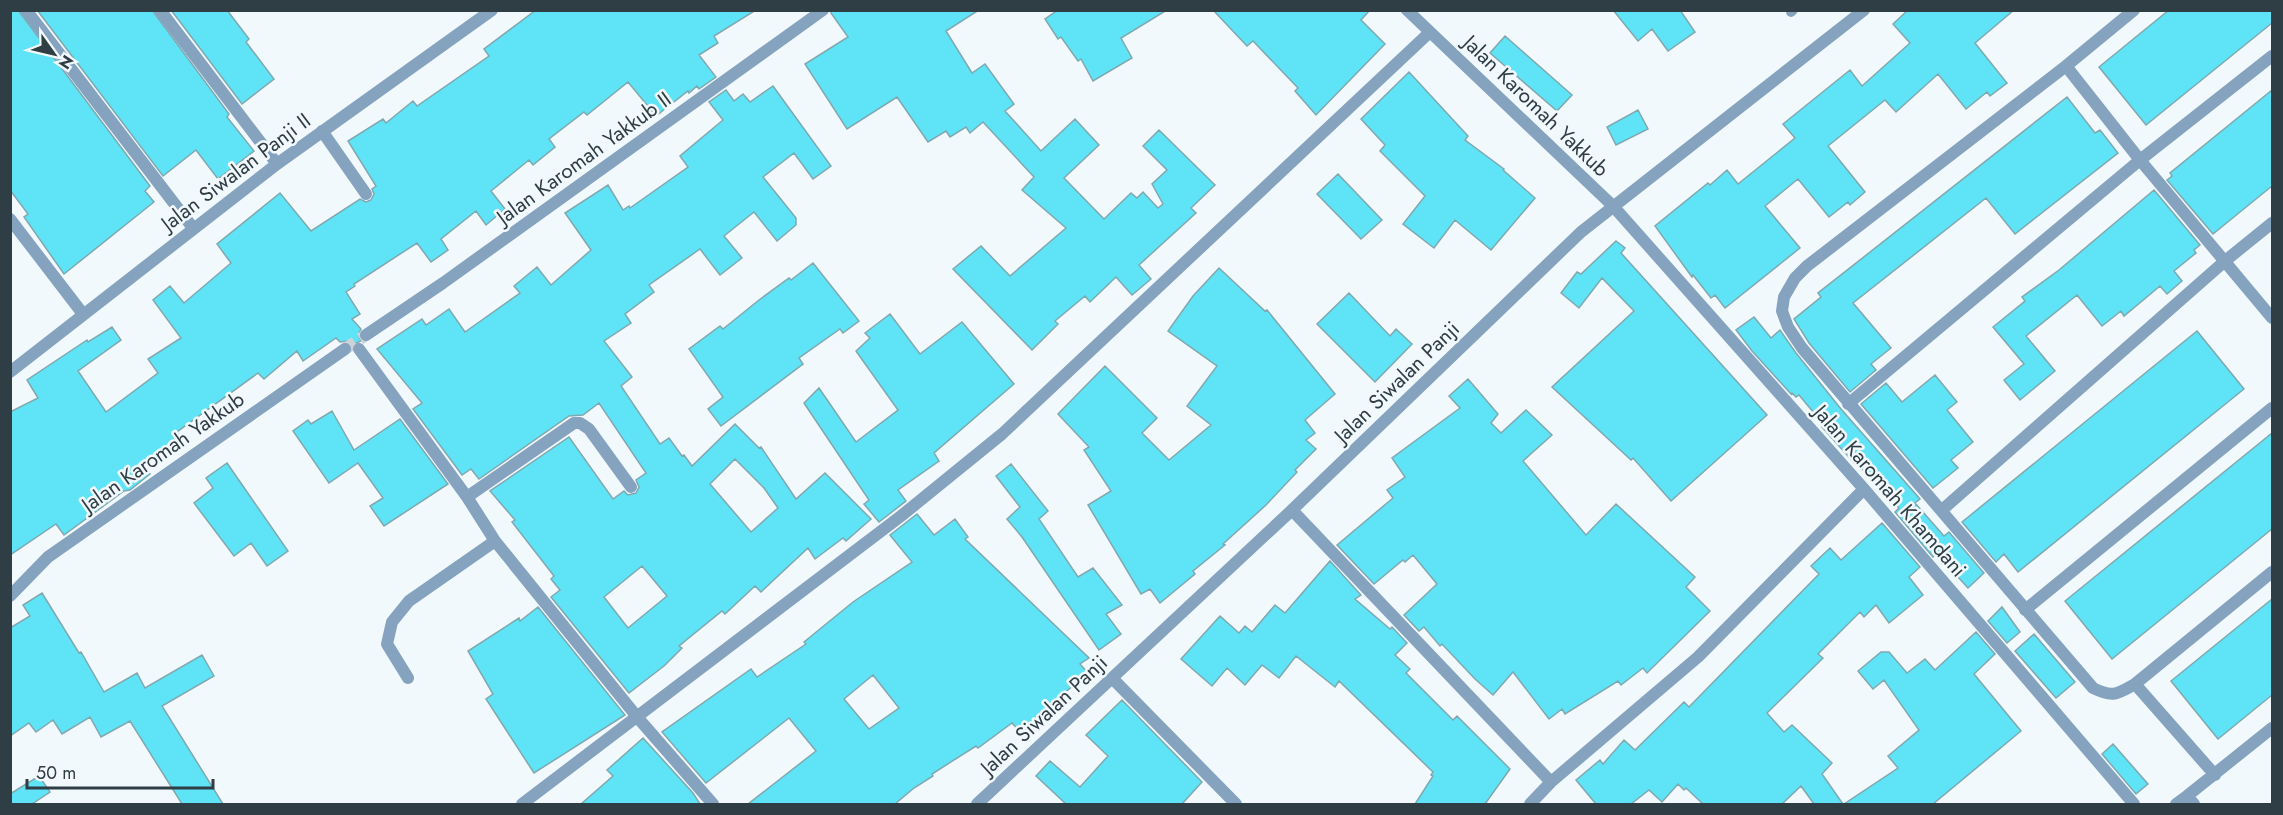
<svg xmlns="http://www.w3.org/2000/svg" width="2283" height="815" font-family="Jost,sans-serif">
<rect width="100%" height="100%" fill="#f2f9fd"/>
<path fill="#5fe3f7" stroke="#7fa8af" stroke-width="1.5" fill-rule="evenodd" d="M 10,10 L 18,10 L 150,186 L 145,191 L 154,202 L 64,274 L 24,217 L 28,214 L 10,190 Z
M 37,10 L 152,10 L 229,114 L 227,117 L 254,151 L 218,179 L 196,150 L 163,176 Z
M 171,10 L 227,10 L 249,39 L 246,42 L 274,79 L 242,104 Z
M 536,10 L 756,10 L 714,36 L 718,43 L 699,55 L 716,77 L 699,89 L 697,86 L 689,93 L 688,91 L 656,116 L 628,82 L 587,115 L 584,112 L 549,139 L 555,147 L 533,165 L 529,160 L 491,191 L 505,209 L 486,225 L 476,211 L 441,239 L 448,250 L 431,262 L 417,243 L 354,284 L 355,286 L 346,292 L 360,314 L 352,319 L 361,329 L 358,335 L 361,341 L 352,345 L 348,341 L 340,342 L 336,338 L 303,361 L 297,351 L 264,379 L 258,373 L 177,432 L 181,437 L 143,465 L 150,474 L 130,490 L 124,491 L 64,535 L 56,524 L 10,555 L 10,412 L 38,398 L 27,380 L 87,340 L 88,342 L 112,327 L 121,340 L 78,371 L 106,412 L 158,373 L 148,359 L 181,338 L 153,300 L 170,286 L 184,303 L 231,263 L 217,244 L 280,193 L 311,231 L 360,199 L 366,202 L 371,200 L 374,194 L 372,189 L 376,186 L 348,141 L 383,119 L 386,123 L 413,101 L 417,106 L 489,56 L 484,49 Z
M 831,10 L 979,10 L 946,31 L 972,73 L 985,64 L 1014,104 L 1005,111 L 1041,151 L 1075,119 L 1099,145 L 1064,178 L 1104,219 L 1131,193 L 1137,198 L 1143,192 L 1158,208 L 1163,204 L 1152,184 L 1167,170 L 1143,146 L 1159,130 L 1215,185 L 1191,208 L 1196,213 L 1139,265 L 1151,279 L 1132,295 L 1116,277 L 1090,302 L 1085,296 L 1055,321 L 1058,324 L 1032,350 L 953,269 L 981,246 L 1010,276 L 1066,228 L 1022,190 L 1034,177 L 983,122 L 970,133 L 966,127 L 950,137 L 946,131 L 928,142 L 897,97 L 847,129 L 805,64 L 848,37 L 831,13 Z
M 1058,10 L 1167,10 L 1121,38 L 1132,58 L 1093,81 L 1081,59 L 1078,61 L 1061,37 L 1058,39 L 1045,19 Z
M 1213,10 L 1370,10 L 1361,20 L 1385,44 L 1316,115 L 1295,91 L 1298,88 L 1253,41 L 1247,46 Z
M 1613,10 L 1680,10 L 1695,32 L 1668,51 L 1652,29 L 1638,41 Z
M 1908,10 L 2014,10 L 1975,43 L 2007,83 L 1990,96 L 1987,92 L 1966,109 L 1938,74 L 1896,112 L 1885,100 L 1828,146 L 1865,192 L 1850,205 L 1848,202 L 1829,217 L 1798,179 L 1765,206 L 1800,248 L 1725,308 L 1715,295 L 1711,298 L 1693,275 L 1692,277 L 1655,226 L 1708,183 L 1710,185 L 1727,170 L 1738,184 L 1795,138 L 1783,124 L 1850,70 L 1862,86 L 1910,43 L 1893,24 Z
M 2169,10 L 2272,10 L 2272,23 L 2146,125 L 2099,67 Z
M 1505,36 L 1572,95 L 1557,111 L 1490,53 Z
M 1409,72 L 1468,136 L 1465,140 L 1504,169 L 1503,170 L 1535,198 L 1491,250 L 1455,220 L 1434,248 L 1403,224 L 1425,196 L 1380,151 L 1385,145 L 1361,119 Z
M 773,86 L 831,166 L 813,179 L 794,153 L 763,177 L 796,218 L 796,225 L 777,241 L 754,212 L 724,236 L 742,258 L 720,275 L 700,249 L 649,285 L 654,292 L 625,314 L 631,323 L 604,341 L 632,377 L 621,386 L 660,444 L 669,438 L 682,456 L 684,455 L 692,466 L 735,424 L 759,448 L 761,447 L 796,499 L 825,473 L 871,519 L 846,541 L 843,538 L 815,559 L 808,548 L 761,592 L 755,586 L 725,614 L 722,611 L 679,646 L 682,648 L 664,666 L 629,693 L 551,597 L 560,590 L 551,579 L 554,576 L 512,522 L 515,520 L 490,491 L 569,437 L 613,499 L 624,491 L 628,495 L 636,493 L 639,487 L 636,480 L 646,473 L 599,403 L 583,415 L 569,416 L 479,479 L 471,469 L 462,475 L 413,409 L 422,403 L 377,349 L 422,319 L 426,325 L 449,309 L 465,332 L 520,293 L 514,286 L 537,267 L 551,285 L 591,250 L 565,213 L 608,185 L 623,210 L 629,206 L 630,208 L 688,167 L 680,156 L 723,120 L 709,102 L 726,90 L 734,101 L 743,94 L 750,102 ZM 735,459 L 764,488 L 778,508 L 751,532 L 710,484 ZM 642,566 L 667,596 L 628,628 L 604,597 Z
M 2272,90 L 2272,186 L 2213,234 L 2167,180 L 2172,176 L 2170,173 Z
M 2067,97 L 2095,133 L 2100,130 L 2118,153 L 2015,234 L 1986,198 L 1853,303 L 1891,348 L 1871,364 L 1876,370 L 1850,392 L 1809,343 L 1794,319 L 1821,297 L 1818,293 Z
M 1638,110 L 1648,129 L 1616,145 L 1607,127 Z
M 1338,174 L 1382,220 L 1361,239 L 1317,194 Z
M 2154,190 L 2200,245 L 2194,250 L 2196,253 L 2174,271 L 2182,281 L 2167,294 L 2160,286 L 2124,316 L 2121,311 L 2102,326 L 2077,295 L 2026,336 L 2055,371 L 2020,400 L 2004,380 L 2024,364 L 1993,327 L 2025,301 L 2022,297 L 2059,270 Z
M 1616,241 L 1625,248 L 1621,253 L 1767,415 L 1671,501 L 1633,458 L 1631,460 L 1552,387 L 1634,311 L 1602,278 L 1579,308 L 1561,293 L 1577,272 L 1581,274 Z
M 813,263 L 859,321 L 843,333 L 840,329 L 799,358 L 803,364 L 721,426 L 708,409 L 723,397 L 689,349 L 720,326 L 723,329 L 759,300 L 789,278 L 791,280 Z
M 1219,268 L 1265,311 L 1267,310 L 1335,394 L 1305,420 L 1315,433 L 1306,440 L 1316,449 L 1295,470 L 1297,472 L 1266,505 L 1223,544 L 1225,545 L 1193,571 L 1195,574 L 1160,603 L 1150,589 L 1141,594 L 1088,505 L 1111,491 L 1084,450 L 1089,447 L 1058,414 L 1105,366 L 1157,418 L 1142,433 L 1169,460 L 1211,425 L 1187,406 L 1217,366 L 1168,331 L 1193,296 Z
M 1349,293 L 1390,336 L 1396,329 L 1412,344 L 1375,382 L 1317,324 Z
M 890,314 L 920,354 L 962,322 L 1014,384 L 934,453 L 939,461 L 898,490 L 906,501 L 879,522 L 864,504 L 869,500 L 804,403 L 819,388 L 856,442 L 898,410 L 856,351 L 870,338 L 865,333 Z
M 1754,317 L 1771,338 L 1780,330 L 1796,353 L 1841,409 L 1920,499 L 1915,503 L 1944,536 L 1949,532 L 1984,573 L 1968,588 L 1936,553 L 1933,557 L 1895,512 L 1899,508 L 1856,463 L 1855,464 L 1822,427 L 1824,425 L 1799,395 L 1796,397 L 1792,393 L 1791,394 L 1752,351 L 1736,330 Z
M 2197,331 L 2244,389 L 2018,572 L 2004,554 L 1996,562 L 1962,522 Z
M 1935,375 L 1957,402 L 1947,410 L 1973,442 L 1951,460 L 1958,468 L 1933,488 L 1861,404 L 1886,383 L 1902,402 Z
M 1468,379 L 1498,414 L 1491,423 L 1501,433 L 1526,410 L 1552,435 L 1523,461 L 1586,535 L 1616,504 L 1695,577 L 1686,587 L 1710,611 L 1647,673 L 1643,668 L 1621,685 L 1618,681 L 1565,714 L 1562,709 L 1549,719 L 1513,672 L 1493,695 L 1475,679 L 1442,644 L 1440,646 L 1424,627 L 1419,631 L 1404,615 L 1437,584 L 1413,555 L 1405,562 L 1403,560 L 1374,584 L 1337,545 L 1393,498 L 1387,490 L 1405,477 L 1392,458 L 1460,408 L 1449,396 Z
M 332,411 L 354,450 L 400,419 L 448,484 L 384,526 L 370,506 L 383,498 L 358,463 L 329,483 L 293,431 L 308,420 L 311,424 Z
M 2272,433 L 2272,529 L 2112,659 L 2065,601 Z
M 227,463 L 288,551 L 267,566 L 251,543 L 234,556 L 194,503 L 213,488 L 206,478 Z
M 1011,464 L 1048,511 L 1039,519 L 1078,577 L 1093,568 L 1122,605 L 1106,614 L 1121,634 L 1099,650 L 1022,537 L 1007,519 L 1020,507 L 996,476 Z
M 917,514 L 934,535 L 955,519 L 968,537 L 965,539 L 1089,658 L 1080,664 L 1088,673 L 1035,718 L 1038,721 L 1023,735 L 1012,723 L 978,748 L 976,746 L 932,774 L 933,776 L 914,788 L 895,804 L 748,804 L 816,751 L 789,718 L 706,783 L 662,732 L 751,669 L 757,677 L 806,644 L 804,642 L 853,602 L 912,562 L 890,535 ZM 873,675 L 899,708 L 869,729 L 844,699 Z
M 1882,523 L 1920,567 L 1909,577 L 1923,595 L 1889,623 L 1876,605 L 1864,617 L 1860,612 L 1818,654 L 1823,658 L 1767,713 L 1784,732 L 1792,725 L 1832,763 L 1822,774 L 1843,804 L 1814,804 L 1801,786 L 1782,804 L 1703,804 L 1686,788 L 1684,790 L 1678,784 L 1662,802 L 1649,790 L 1631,804 L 1596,804 L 1576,780 L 1600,760 L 1603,764 L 1624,740 L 1635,750 L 1684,702 L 1689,707 L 1819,574 L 1811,566 L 1830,548 L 1841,560 Z
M 1330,561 L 1361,595 L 1355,599 L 1390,629 L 1392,627 L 1407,643 L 1395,655 L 1410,669 L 1406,673 L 1453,720 L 1457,716 L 1510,769 L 1485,804 L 1415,804 L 1433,776 L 1431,775 L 1433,772 L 1339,681 L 1335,687 L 1296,656 L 1279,678 L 1262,665 L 1245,685 L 1227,668 L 1212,686 L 1181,659 L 1220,616 L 1239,633 L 1245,626 L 1252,632 L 1275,605 L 1285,613 Z
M 42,593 L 79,653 L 81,652 L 104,692 L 137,673 L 145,688 L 202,655 L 214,676 L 162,706 L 223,804 L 182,804 L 130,721 L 101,737 L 90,717 L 62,734 L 53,720 L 36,732 L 29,723 L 10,736 L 10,628 L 30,616 L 23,605 Z
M 2272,599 L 2272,695 L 2218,739 L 2171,681 Z
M 538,607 L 625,715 L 534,773 L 486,699 L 493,694 L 468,651 L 519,618 L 520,621 Z
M 2002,607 L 2020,632 L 2007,643 L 1988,621 Z
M 1976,632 L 1995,654 L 1974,674 L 2021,731 L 1933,804 L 1844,804 L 1898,768 L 1888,756 L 1919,730 L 1884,680 L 1873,689 L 1858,671 L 1881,652 L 1889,652 L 1907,673 L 1925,659 L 1935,670 Z
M 2034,634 L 2075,682 L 2056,698 L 2015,651 Z
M 1122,700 L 1202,782 L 1182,804 L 1066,804 L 1036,776 L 1050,761 L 1080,787 L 1108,756 L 1086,735 Z
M 643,738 L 693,793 L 700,804 L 581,804 L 613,776 L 607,770 Z
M 2113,744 L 2148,784 L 2136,794 L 2102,754 Z
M 39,776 L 50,792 L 32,804 L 10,804 L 10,794 Z"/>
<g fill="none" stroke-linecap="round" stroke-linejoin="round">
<path stroke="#cbd3d8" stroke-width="12" stroke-dasharray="12 6" stroke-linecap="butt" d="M 345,349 L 366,335"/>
<path stroke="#85a2bf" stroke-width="10" d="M 1791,12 L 1793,10"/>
<path stroke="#85a2bf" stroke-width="12" d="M 26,10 L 193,228
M 160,10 L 277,164
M 1407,10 L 1613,206 L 1864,489 L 2134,804
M 2134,10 L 2066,66 L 1807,266 L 1795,278 L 1784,297 L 1782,311 L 1788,327 L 1802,348 L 2093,688 C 2113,698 2117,694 2135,684 L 2272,572
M 2066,66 L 2140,160 L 2272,318
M 322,131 L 366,194
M 10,219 L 83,314
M 366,335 L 443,283 L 823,10
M 359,349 L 467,497 L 495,541 L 638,718 L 713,804
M 10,372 L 277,164 L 492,10
M 1848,404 L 2140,160 L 2272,56
M 467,497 L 574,423 L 580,423 L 589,429 L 631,487
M 1292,510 L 1551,782
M 1942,510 L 2225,261 L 2272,223
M 10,596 L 48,557 L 345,349
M 2025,610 L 2272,408
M 408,678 L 387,644 L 392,622 L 409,601 L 495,541
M 1112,678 L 1236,804
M 2135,684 L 2215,775
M 522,804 L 901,516 L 1002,434 L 1430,32
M 977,804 L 1292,510 L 1581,232 L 1864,10
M 1530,804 L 1551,782 L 1698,657 L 1864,489
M 2176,804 L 2187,796
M 2194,804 L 2187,796 L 2272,728"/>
</g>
<g text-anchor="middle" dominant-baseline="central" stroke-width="5" stroke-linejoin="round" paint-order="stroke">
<g font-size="21" fill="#2f3d44" stroke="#f2f9fd">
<text transform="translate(1536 106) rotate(44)">Jalan Karomah Yakkub</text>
<text transform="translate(584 158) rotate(-36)">Jalan Karomah Yakkub II</text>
<text transform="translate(236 172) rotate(-37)">Jalan Siwalan Panji II</text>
<text transform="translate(1397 382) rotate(-44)">Jalan Siwalan Panji</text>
<text transform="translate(163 452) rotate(-35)">Jalan Karomah Yakkub</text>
<text transform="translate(1890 491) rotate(49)">Jalan Karomah Khamdani</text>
<text transform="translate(1044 715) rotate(-43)">Jalan Siwalan Panji</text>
</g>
</g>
<rect width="2283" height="815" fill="none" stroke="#2f3d44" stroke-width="24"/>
<g transform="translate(54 54) rotate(124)" stroke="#f2f9fd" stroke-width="4.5" paint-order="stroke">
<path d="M0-4.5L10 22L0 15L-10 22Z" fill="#2f3d44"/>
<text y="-9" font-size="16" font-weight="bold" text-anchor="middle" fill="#2f3d44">N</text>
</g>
<path d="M27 779v9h186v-9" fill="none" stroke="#2f3d44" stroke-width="3"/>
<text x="36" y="779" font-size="18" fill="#2f3d44" stroke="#f2f9fd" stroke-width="4.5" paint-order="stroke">50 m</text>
</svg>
